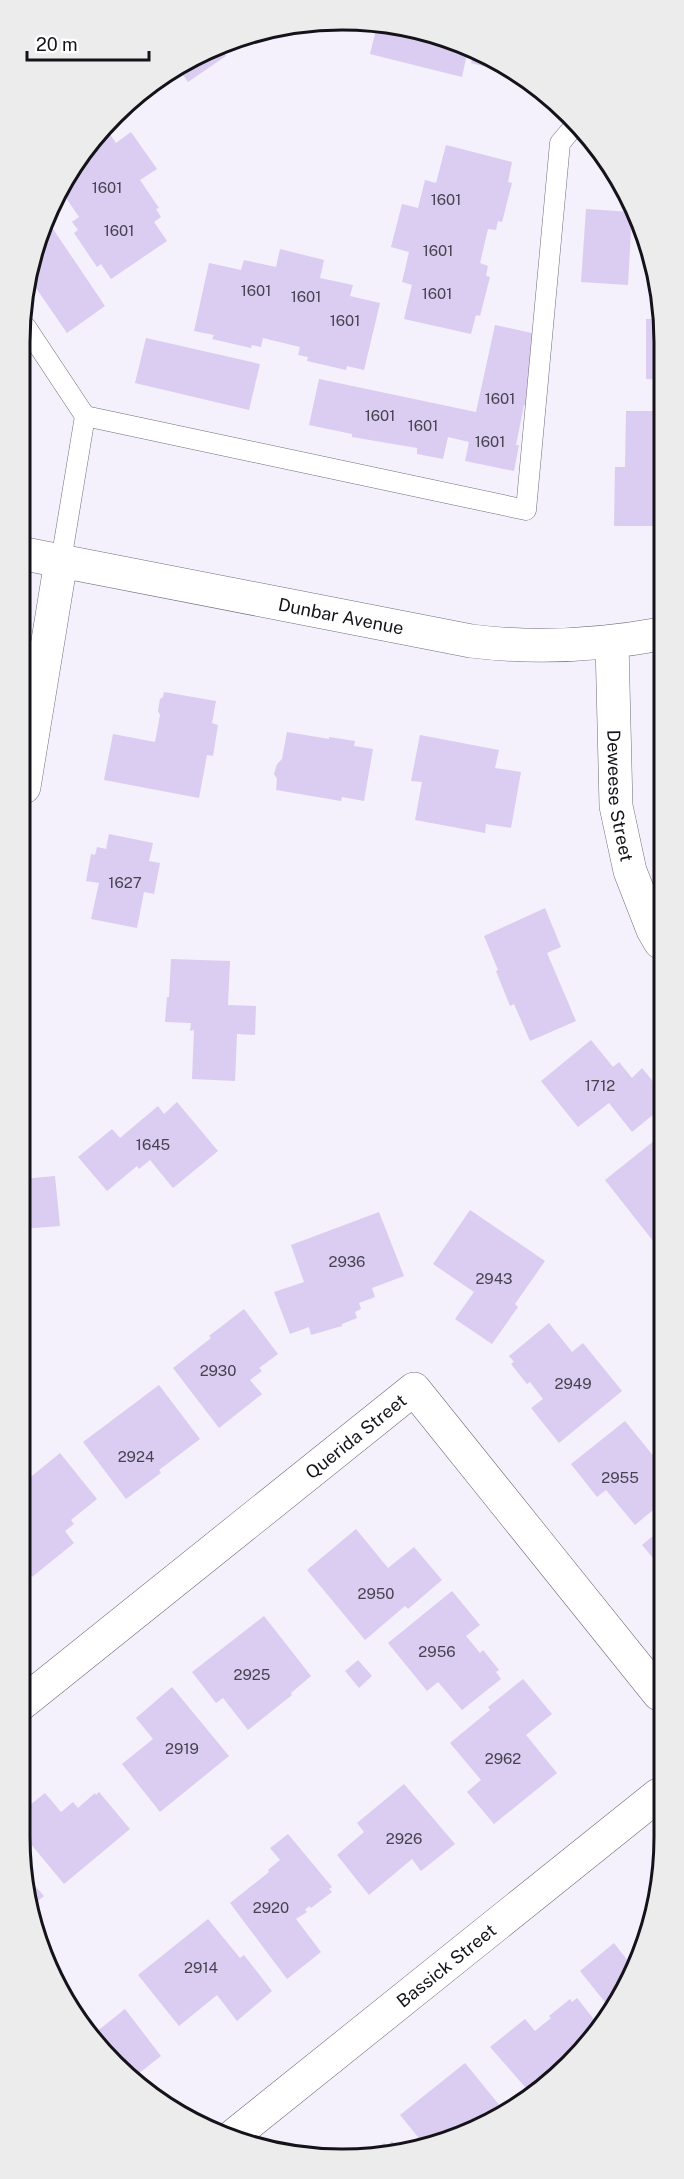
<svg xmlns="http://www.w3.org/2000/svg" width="684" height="2179" font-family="'Public Sans',sans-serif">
<rect width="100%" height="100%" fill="#f4f0fc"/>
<path fill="#dacdf1" d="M 377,26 L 405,26 L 468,49 L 462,77 L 370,54 Z
M 221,50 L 226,56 L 188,82 L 178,68 Z
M 474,52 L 503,63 L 521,76 L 471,63 Z
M 107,130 L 116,143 L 131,132 L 157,169 L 140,180 L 159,208 L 156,209 L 161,217 L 154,222 L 167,241 L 111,279 L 101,264 L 97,267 L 74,233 L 78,230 L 72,222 L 79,217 L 62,192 L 74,163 Z
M 446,145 L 512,162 L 508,182 L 512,183 L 502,222 L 498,221 L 496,230 L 488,229 L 480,263 L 488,266 L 486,276 L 490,277 L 480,316 L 476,315 L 471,334 L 404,319 L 412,285 L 402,282 L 409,252 L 391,247 L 402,204 L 418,208 L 425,180 L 436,183 Z
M 586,209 L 632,212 L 628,285 L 581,282 Z
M 49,223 L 105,306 L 67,333 L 27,275 Z
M 280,249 L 324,260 L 320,278 L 353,285 L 350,296 L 380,303 L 364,370 L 347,366 L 346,370 L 307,361 L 308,357 L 298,355 L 300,347 L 263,338 L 261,347 L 252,345 L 251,348 L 212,339 L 214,335 L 194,331 L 209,263 L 241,270 L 244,260 L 276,267 Z
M 657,286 L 662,300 L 662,380 L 646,379 L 646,319 L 657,319 Z
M 495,325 L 541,335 L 529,406 L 524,405 L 516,445 L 519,445 L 514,471 L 465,461 L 469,442 L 448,437 L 443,459 L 417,454 L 417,448 L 352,437 L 352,434 L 309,425 L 319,379 L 476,412 Z
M 146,338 L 260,364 L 249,410 L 135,383 Z
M 626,411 L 661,411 L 661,526 L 614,526 L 615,467 L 625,467 Z
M 164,692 L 216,701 L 212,723 L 218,725 L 213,756 L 207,755 L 199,798 L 104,780 L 113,734 L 155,742 L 160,715 L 158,711 L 160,699 L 163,697 Z
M 287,732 L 329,739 L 329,737 L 355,741 L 354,746 L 373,749 L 364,801 L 342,797 L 341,801 L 276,790 L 277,779 L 274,774 L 277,764 L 282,759 Z
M 420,735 L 499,750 L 495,768 L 521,772 L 511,828 L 486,824 L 485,833 L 415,820 L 422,782 L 411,781 Z
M 109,834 L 153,843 L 149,861 L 160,863 L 154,894 L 144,892 L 137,928 L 91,919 L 99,883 L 86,881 L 91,854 L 95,855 L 97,847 L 106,849 Z
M 545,908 L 561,947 L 547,953 L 576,1021 L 530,1041 L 514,1004 L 510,1006 L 496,971 L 498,970 L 484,936 Z
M 171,959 L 230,961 L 228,1005 L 256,1006 L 255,1035 L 237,1034 L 235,1081 L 192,1079 L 194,1030 L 190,1031 L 191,1023 L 165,1022 L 167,997 L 169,997 Z
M 591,1040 L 613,1067 L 619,1062 L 632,1078 L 642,1068 L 660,1090 L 660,1109 L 632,1132 L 609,1103 L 578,1127 L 541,1081 Z
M 177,1102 L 218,1151 L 173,1188 L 150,1160 L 139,1169 L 137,1166 L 107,1191 L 78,1157 L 112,1129 L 120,1138 L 158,1106 L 164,1114 Z
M 660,1136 L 660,1243 L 657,1246 L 605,1180 Z
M 55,1176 L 60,1226 L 22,1229 L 22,1179 Z
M 470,1210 L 545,1261 L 515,1304 L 518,1307 L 492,1344 L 455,1319 L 474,1292 L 433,1264 Z
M 379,1212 L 404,1276 L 372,1288 L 375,1297 L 359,1303 L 361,1309 L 355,1312 L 357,1318 L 342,1324 L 342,1326 L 311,1335 L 309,1327 L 290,1334 L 274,1292 L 304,1282 L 291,1245 Z
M 22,1233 L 23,1233 L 27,1266 L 22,1266 Z
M 244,1309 L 278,1354 L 259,1368 L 262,1371 L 250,1380 L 262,1394 L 219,1428 L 173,1368 L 211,1338 L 209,1336 Z
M 549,1323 L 572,1352 L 583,1343 L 622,1391 L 559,1443 L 531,1408 L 543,1399 L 530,1382 L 527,1384 L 511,1364 L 514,1362 L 509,1356 Z
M 159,1385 L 200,1439 L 159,1470 L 161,1473 L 126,1499 L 83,1442 Z
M 625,1421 L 659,1463 L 659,1505 L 635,1525 L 606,1490 L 597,1497 L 571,1464 Z
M 60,1453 L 97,1499 L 71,1520 L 74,1524 L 65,1531 L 74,1543 L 32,1577 L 21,1563 L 21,1492 L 23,1491 L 21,1485 Z
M 356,1529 L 388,1568 L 414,1547 L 442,1580 L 408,1609 L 405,1606 L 365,1640 L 307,1570 Z
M 659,1531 L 659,1565 L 642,1545 Z
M 452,1591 L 480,1625 L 466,1636 L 480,1653 L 483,1650 L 499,1670 L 496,1672 L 501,1679 L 462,1710 L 438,1682 L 427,1691 L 388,1643 Z
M 264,1616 L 311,1676 L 291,1693 L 292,1695 L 248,1730 L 223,1698 L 216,1703 L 192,1672 Z
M 358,1660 L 372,1676 L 359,1688 L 345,1671 Z
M 523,1679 L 552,1714 L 526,1735 L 557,1773 L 494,1824 L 467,1792 L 481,1780 L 450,1743 L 490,1710 L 488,1707 Z
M 172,1687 L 229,1756 L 160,1812 L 122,1764 L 153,1739 L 136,1718 Z
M 404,1784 L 455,1844 L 421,1871 L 412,1859 L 369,1895 L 337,1855 L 364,1832 L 357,1823 Z
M 99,1792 L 130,1829 L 64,1884 L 20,1831 L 20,1813 L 45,1793 L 61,1812 L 73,1802 L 78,1808 L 95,1793 L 96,1795 Z
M 288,1834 L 332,1887 L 329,1889 L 332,1892 L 311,1908 L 309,1906 L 305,1910 L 307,1912 L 296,1919 L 321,1952 L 287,1979 L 230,1903 L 269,1872 L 268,1870 L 280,1860 L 270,1848 Z
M 27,1877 L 44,1896 L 33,1905 L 31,1897 Z
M 208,1919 L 240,1958 L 244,1955 L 272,1991 L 237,2021 L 217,1995 L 179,2026 L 138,1975 Z
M 614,1943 L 631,1965 L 613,2008 L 610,2004 L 608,2006 L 580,1971 Z
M 577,1998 L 600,2027 L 532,2095 L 490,2047 L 525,2019 L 535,2031 L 551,2018 L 549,2016 L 570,1999 L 572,2002 Z
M 125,2009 L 161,2056 L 134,2077 L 100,2050 L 91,2036 Z
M 465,2063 L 505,2112 L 427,2148 L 400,2115 Z
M 392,2141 L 400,2150 L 374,2152 L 384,2143 L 387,2146 Z"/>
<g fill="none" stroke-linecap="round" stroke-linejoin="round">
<g stroke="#716b7d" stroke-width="21">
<path id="service" d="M 26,327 L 85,416 L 526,510 L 560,143 L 577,123
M 61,561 L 85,416"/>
</g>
<g stroke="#716b7d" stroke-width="34">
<g id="minor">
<path id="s1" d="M 25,554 L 471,641 C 536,649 596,646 661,634"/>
<path id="s2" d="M 612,643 L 616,806 L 630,871 L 653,930 L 660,942"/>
<path d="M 24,787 L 61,561"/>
<path id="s3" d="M 20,1705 L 414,1389 L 659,1694"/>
<path id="s4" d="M 233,2136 L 658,1795"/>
</g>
</g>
<use href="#service" stroke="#fff" stroke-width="20"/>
<use href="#minor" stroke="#fff" stroke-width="33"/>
</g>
<g text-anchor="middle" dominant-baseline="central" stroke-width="5" stroke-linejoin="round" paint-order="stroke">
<g font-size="15" fill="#46424f">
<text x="107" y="187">1601</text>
<text x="446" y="199">1601</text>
<text x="119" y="230">1601</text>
<text x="438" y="250">1601</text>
<text x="256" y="290">1601</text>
<text x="437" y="293">1601</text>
<text x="306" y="296">1601</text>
<text x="345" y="320">1601</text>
<text x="500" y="398">1601</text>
<text x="380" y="415">1601</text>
<text x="423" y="425">1601</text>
<text x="490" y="441">1601</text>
<text x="125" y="882">1627</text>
<text x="600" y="1085">1712</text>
<text x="153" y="1144">1645</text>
<text x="347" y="1261">2936</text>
<text x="494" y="1278">2943</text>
<text x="218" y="1370">2930</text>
<text x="573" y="1383">2949</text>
<text x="136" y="1456">2924</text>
<text x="620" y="1477">2955</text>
<text x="376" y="1593">2950</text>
<text x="437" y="1651">2956</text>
<text x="252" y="1674">2925</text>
<text x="182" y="1748">2919</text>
<text x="503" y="1758">2962</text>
<text x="404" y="1838">2926</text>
<text x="271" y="1907">2920</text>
<text x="201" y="1967">2914</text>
</g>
<g font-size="18" fill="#151319" stroke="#fff">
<text stroke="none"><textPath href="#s1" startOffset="322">Dunbar Avenue</textPath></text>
<text stroke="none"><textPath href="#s2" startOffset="153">Deweese Street</textPath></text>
<text stroke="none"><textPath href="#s3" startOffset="430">Querida Street</textPath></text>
<text stroke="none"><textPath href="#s4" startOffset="273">Bassick Street</textPath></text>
</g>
</g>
<path d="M0 0H684V2179H0ZM342 30H342A312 312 0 0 1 654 342V1837A312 312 0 0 1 342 2149H342A312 312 0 0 1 30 1837V342A312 312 0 0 1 342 30Z" fill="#ececed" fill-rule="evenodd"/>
<path fill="none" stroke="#151319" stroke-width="3" d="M342 30H342A312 312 0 0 1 654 342V1837A312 312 0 0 1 342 2149H342A312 312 0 0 1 30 1837V342A312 312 0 0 1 342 30Z"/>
<path d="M27 51v9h122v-9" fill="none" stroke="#151319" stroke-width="3"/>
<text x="36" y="51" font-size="18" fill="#151319" stroke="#ffffff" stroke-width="4.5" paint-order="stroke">20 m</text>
</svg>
